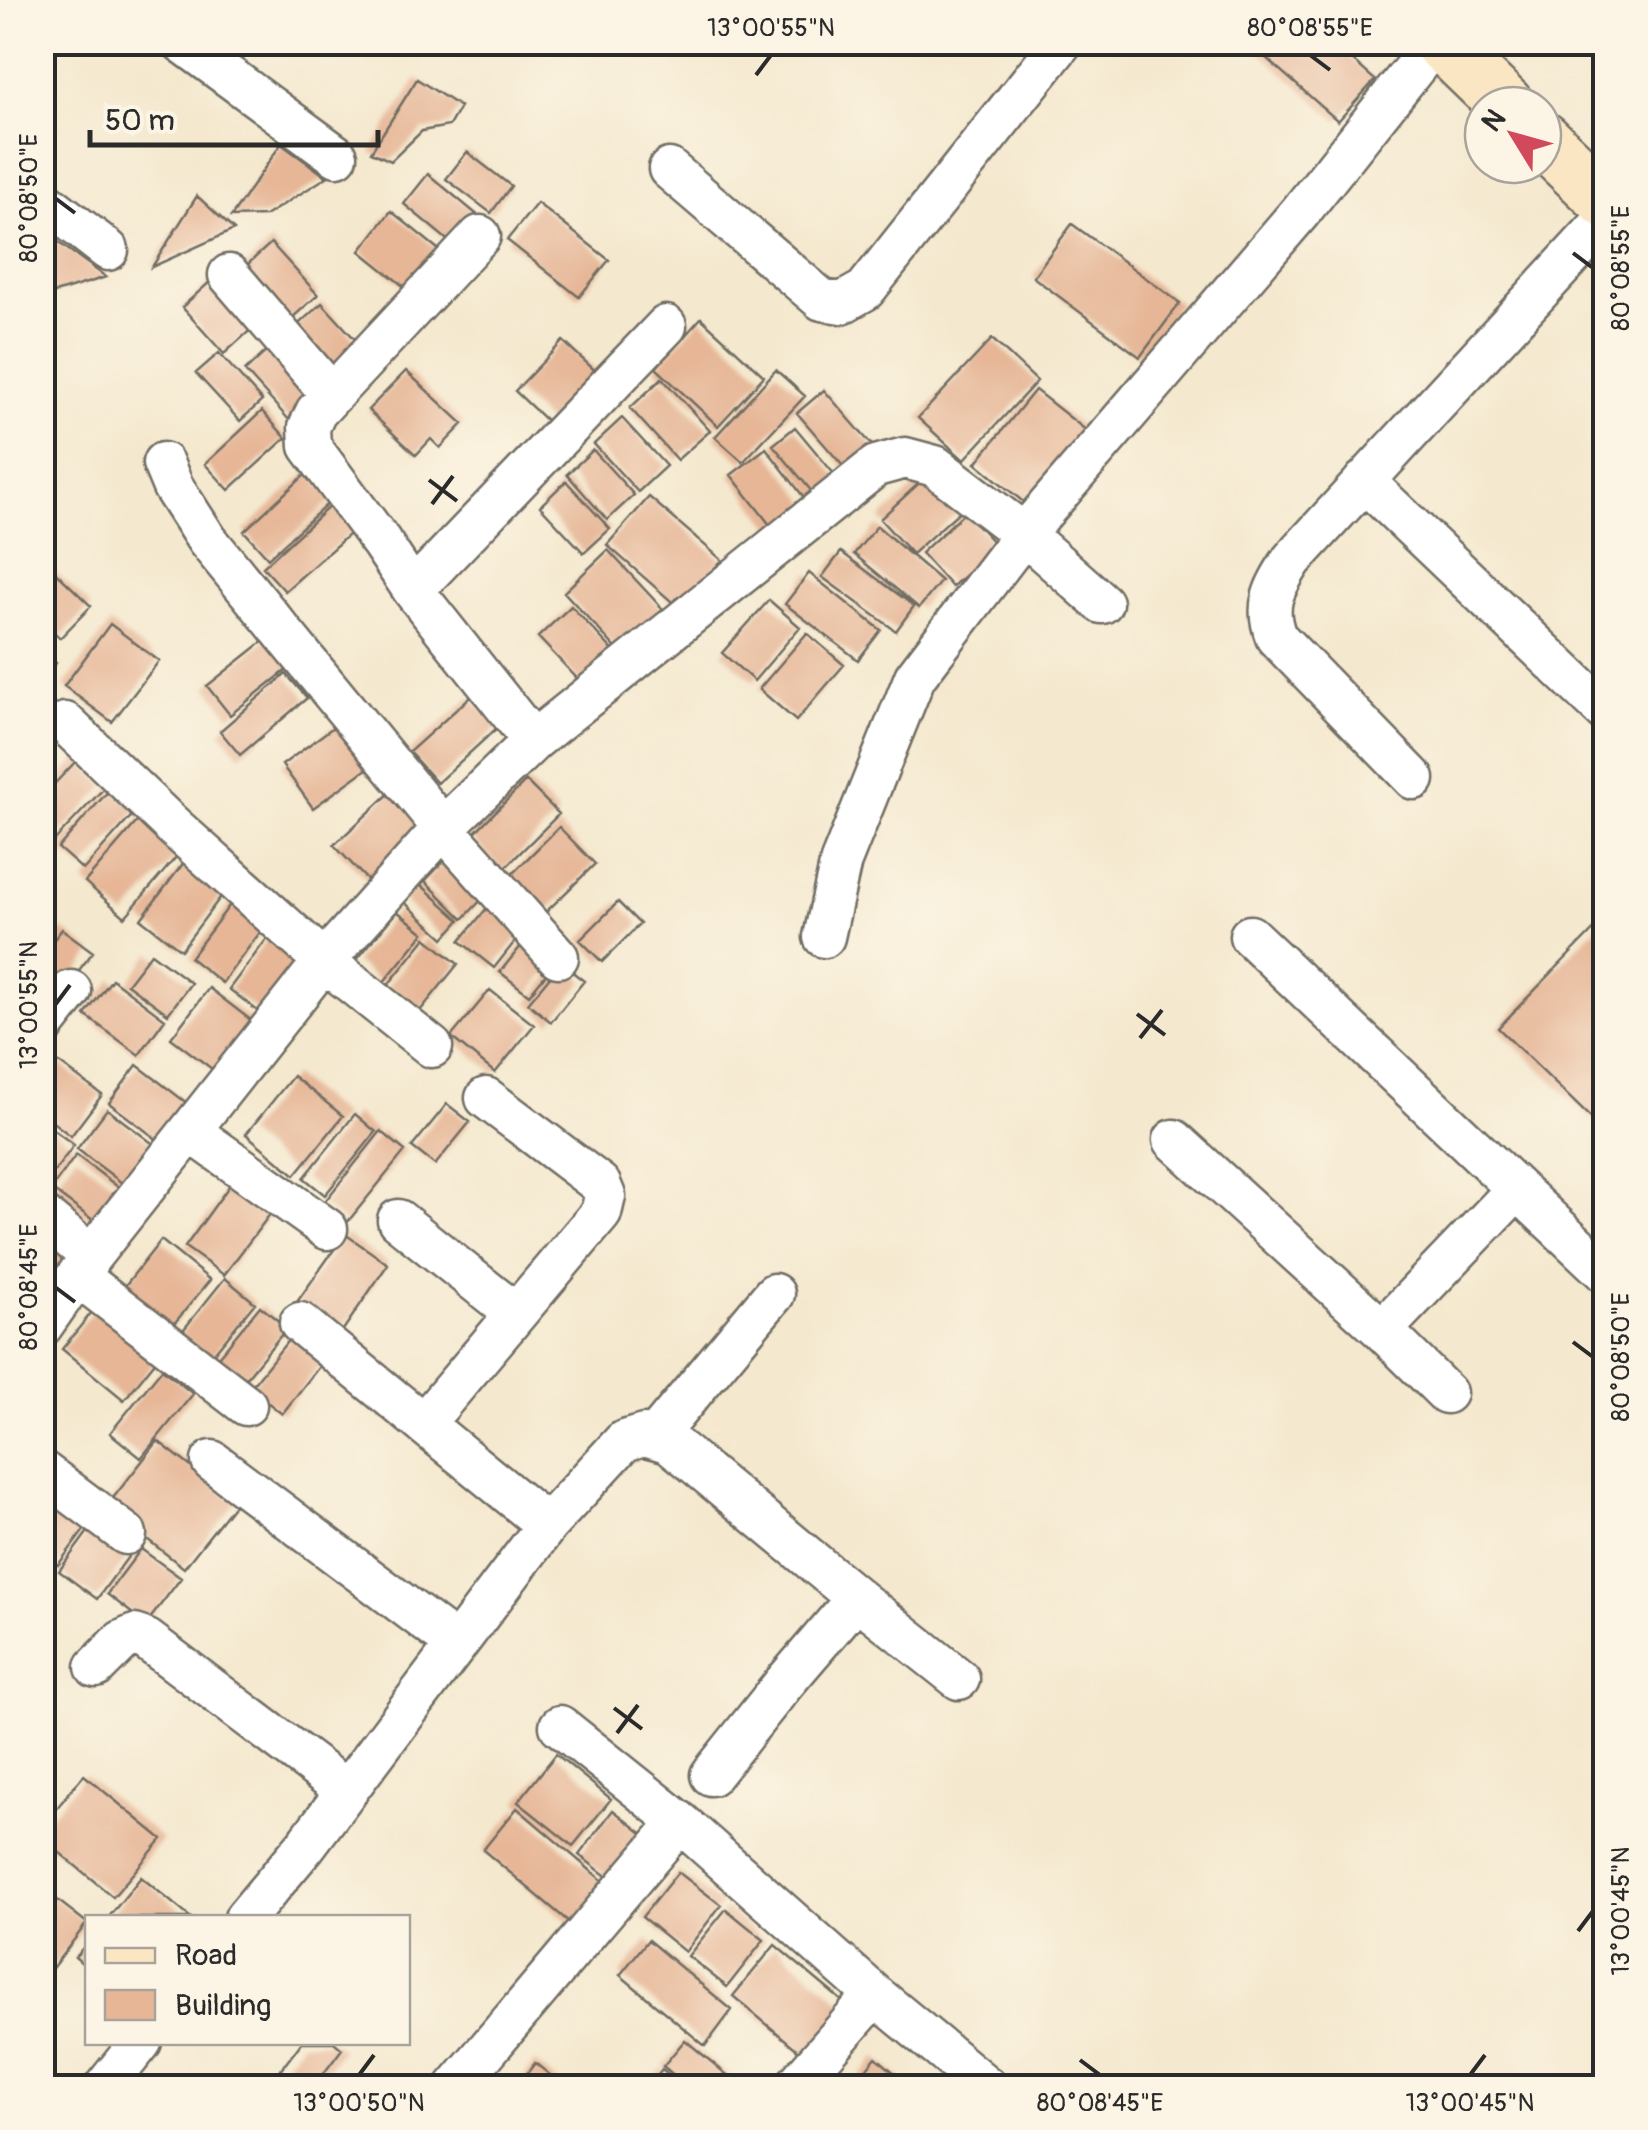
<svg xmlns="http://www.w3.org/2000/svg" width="1648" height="2130" font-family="Pangolin,sans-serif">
<rect width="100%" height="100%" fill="#fcf5e5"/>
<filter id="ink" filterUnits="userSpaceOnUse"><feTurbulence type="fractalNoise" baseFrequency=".01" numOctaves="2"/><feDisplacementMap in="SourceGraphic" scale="20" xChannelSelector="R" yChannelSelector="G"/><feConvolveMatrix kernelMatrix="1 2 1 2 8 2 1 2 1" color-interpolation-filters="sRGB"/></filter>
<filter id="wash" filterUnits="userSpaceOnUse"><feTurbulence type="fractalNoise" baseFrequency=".0048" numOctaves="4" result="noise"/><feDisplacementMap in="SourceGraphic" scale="40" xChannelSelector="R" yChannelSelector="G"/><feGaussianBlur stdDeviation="2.25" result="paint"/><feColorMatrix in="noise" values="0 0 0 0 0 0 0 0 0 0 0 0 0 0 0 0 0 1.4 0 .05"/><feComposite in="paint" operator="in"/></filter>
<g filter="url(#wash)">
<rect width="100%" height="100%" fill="#f4e8ce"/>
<g id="blocks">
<path fill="#e6b696" d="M 1248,42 L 1332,42 L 1375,80 L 1338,121 Z
M 417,79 L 460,107 L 449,126 L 422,131 L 391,161 L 371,152 Z
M 281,144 L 327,177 L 265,216 L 231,217 Z
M 467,152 L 511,186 L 491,213 L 446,179 Z
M 428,174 L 481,218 L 457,248 L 404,204 Z
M 197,196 L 234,230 L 152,267 Z
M 537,203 L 609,260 L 579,297 L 507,240 Z
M 391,211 L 449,258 L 417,297 L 360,251 Z
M 1072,224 L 1180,303 L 1140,357 L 1033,277 Z
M 51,237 L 106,277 L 42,297 L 42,249 Z
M 271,243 L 318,295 L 283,326 L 237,274 Z
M 213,279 L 256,325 L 224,354 L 182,307 Z
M 322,303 L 362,347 L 332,373 L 293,329 Z
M 701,318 L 764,376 L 718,426 L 656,368 Z
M 992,339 L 1037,381 L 964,460 L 918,418 Z
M 563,341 L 602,377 L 553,427 L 515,391 Z
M 274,344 L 320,395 L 291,422 L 245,371 Z
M 219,353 L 262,401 L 240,421 L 196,373 Z
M 776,370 L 805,396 L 743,462 L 715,437 Z
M 406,371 L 463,424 L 440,448 L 431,439 L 416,455 L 368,410 Z
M 662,378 L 710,431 L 677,460 L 630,408 Z
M 824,390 L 877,451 L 850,474 L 797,413 Z
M 1035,390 L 1087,431 L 1027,505 L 976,463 Z
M 262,411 L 286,438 L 229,490 L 205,464 Z
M 622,418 L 666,466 L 638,492 L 594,444 Z
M 795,427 L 845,487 L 823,505 L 773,445 Z
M 766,448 L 816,513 L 781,539 L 731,475 Z
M 593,450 L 634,495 L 607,520 L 567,474 Z
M 308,472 L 333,499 L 268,558 L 244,531 Z
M 929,474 L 961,510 L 912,554 L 880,519 Z
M 566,481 L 610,529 L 584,553 L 540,506 Z
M 649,497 L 722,560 L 679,608 L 607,545 Z
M 333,503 L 356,528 L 285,591 L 263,567 Z
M 965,512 L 997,546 L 952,587 L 921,553 Z
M 877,526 L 941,581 L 919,608 L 854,554 Z
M 608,550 L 671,618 L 626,659 L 564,592 Z
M 841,552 L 914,606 L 896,631 L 822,577 Z
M 42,559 L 91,606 L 60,638 L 42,621 Z
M 809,573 L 881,630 L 858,660 L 785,604 Z
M 769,600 L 800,627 L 754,681 L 722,653 Z
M 571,606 L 622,660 L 589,691 L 538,637 Z
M 110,624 L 159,661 L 112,722 L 64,686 Z
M 807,633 L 844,665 L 796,721 L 759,689 Z
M 270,636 L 293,665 L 230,715 L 207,686 Z
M 42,653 L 56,663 L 42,680 Z
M 286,674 L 307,698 L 240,755 L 220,731 Z
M 470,697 L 498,727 L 437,783 L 409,752 Z
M 340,722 L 371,766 L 313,808 L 282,765 Z
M 42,755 L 54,764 L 42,779 Z
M 78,759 L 106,786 L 51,844 L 42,836 L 42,797 Z
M 526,781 L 559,814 L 503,870 L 470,837 Z
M 112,787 L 137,810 L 83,870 L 58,848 Z
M 395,788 L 431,827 L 371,884 L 334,845 Z
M 143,815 L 183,849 L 125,917 L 85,882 Z
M 559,827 L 595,864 L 544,914 L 508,878 Z
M 447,858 L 485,896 L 463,919 L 425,881 Z
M 185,861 L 225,891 L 181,950 L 141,919 Z
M 419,883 L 460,920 L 444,938 L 403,901 Z
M 232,902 L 264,927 L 222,983 L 190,958 Z
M 618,902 L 640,924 L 602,962 L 580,940 Z
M 491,903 L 524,930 L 494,968 L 460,941 Z
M 397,911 L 424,933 L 382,984 L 355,962 Z
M 1606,917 L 1606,1122 L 1601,1128 L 1498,1028 Z
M 62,929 L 93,952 L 66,987 L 42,969 L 42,955 Z
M 530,935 L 559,958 L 529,995 L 500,972 Z
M 269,936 L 303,962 L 263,1015 L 229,989 Z
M 426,938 L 458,964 L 420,1011 L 388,985 Z
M 151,953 L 191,983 L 168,1014 L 127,984 Z
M 561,963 L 584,981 L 551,1022 L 528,1003 Z
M 112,979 L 165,1019 L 139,1055 L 85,1015 Z
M 209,988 L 261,1028 L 224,1078 L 171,1038 Z
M 490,990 L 534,1025 L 495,1073 L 451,1037 Z
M 55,1060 L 102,1095 L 71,1136 L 42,1114 L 42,1076 Z
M 137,1065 L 196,1110 L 167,1147 L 109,1103 Z
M 293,1076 L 343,1116 L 295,1175 L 246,1134 Z
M 447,1104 L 470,1122 L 435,1165 L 412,1147 Z
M 107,1109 L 164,1152 L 134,1192 L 77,1149 Z
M 355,1114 L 376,1132 L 325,1195 L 304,1178 Z
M 42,1121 L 74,1145 L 42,1188 Z
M 381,1131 L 405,1151 L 346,1224 L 322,1205 Z
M 76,1155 L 126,1193 L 101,1226 L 51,1189 Z
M 237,1175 L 277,1205 L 224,1275 L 185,1247 Z
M 42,1222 L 86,1255 L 42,1313 Z
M 345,1234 L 388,1264 L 341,1333 L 297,1302 Z
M 161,1240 L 210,1280 L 168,1331 L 120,1292 Z
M 225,1278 L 255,1303 L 210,1358 L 180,1334 Z
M 260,1306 L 287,1328 L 242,1383 L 215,1361 Z
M 96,1307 L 158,1358 L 124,1400 L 62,1349 Z
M 294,1333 L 325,1359 L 282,1414 L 250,1388 Z
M 162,1369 L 193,1394 L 141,1458 L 110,1433 Z
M 158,1441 L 236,1502 L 184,1568 L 106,1507 Z
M 59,1492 L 93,1518 L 58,1565 L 42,1554 L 42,1513 Z
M 95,1522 L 133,1550 L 97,1599 L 59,1571 Z
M 141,1549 L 181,1578 L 146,1624 L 107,1594 Z
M 556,1754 L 611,1799 L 573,1846 L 518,1802 Z
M 84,1775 L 162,1839 L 113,1897 L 42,1838 L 42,1826 Z
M 517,1808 L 610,1887 L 576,1928 L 483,1850 Z
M 613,1810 L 651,1840 L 618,1885 L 579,1855 Z
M 678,1872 L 721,1905 L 685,1952 L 642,1917 Z
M 141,1877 L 191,1918 L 108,1918 Z
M 42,1888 L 87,1923 L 46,1976 L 42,1973 Z
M 726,1909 L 764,1940 L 727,1987 L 688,1956 Z
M 648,1940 L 732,2010 L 705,2046 L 620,1975 Z
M 88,1942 L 88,1968 L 75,1957 Z
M 775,1945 L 848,2006 L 806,2057 L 733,1996 Z
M 685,2040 L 743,2088 L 689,2088 L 663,2066 Z
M 302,2042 L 334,2042 L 342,2049 L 313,2088 L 267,2088 Z
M 876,2057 L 912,2088 L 851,2088 Z
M 535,2063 L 566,2088 L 516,2088 Z
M 42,2068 L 66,2088 L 42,2088 Z
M 662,2069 L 685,2088 L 647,2088 Z"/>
</g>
</g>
<g filter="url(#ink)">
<use href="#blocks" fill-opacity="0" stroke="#716d64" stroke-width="2.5"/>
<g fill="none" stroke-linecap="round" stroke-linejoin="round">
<g stroke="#716d64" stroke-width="45">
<path id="street" d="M 182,42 L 337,156
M 669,169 L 822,300 L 842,303 L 865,290 L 1062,42
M 42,199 L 108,250
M 480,236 L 316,412 L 309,427 L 310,446 L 381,542 L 413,590 L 533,741
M 229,275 L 332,395
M 163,463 L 173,487 L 207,540 L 443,828 L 558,957
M 1364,481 L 1606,712
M 413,590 L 666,326
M 65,723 L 172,825 L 324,961 L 432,1047
M 1414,779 L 1276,637 C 1263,604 1275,587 1292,560 L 1606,219
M 1250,936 L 1606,1273
M 824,937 L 841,861 L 915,677 L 1024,534 L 1301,211 L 1435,42
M 42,1028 L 71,991
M 190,1131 L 327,1229
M 1174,1140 L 1382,1330 L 1446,1393
M 42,1215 L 91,1256 L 324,961 L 443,828 L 533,741 L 876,466 L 905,458 L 935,466 L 1024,534 L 1102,603
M 398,1220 L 516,1314
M 78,1276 L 246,1405
M 300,1323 L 547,1525
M 42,1326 L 91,1256
M 1382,1330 L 1517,1189
M 424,1423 L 601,1213 L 605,1196 L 600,1184 L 486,1098
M 654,1438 L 774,1294
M 212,1461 L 456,1644
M 42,1471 L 126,1534
M 96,1667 L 122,1641 L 135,1635 L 147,1640 L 347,1791
M 560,1726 L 680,1822 L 875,1995 L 794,2088
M 711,1775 L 785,1682 L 857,1598 L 959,1679
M 245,1918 L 306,1845 L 547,1525 L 624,1441 L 644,1435 L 669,1442 L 857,1598
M 875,1995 L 988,2088
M 104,2088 L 141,2042
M 455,2088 L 680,1822"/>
</g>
<g stroke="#716d64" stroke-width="60">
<path id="secondary" d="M 1441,42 L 1506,105
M 1543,140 L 1606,200"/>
</g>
<use href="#street" stroke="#fff" stroke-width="40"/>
<use href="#secondary" stroke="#fbe6c4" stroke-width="55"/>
</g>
</g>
<path fill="none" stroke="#2b2b2b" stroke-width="4" d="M 1310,55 L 1330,70M 756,75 L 771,55M 55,198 L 75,213M 1573,253 L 1593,268M 429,480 L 457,501M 432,504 L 453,476M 55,1005 L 70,985M 1137,1014 L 1165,1035M 1140,1038 L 1162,1010M 55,1287 L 75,1302M 1573,1342 L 1593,1357M 614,1708 L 642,1729M 617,1733 L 638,1705M 1578,1931 L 1593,1911M 1080,2060 L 1100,2075M 359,2075 L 374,2055M 1470,2075 L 1485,2055"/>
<rect width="1648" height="2130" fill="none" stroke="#fcf5e5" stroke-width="110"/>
<rect x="85" y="1915" width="325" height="130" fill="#fcf5e5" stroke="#a8a49b" stroke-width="2.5"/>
<rect x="105" y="1948" width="50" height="15" fill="#fbe6c4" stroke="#a8a49b" stroke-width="2.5"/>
<text x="175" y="1965" font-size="30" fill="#2b2b2b">Road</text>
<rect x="105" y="1990" width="50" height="30" fill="#e6b696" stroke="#a8a49b" stroke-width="2.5"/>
<text x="175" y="2015" font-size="30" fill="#2b2b2b">Building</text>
<g transform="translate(1513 135) rotate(307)"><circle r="48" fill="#fcf5e5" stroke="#a8a49b" stroke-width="2.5"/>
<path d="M0-8L18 38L0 25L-18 38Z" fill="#d1495b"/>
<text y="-15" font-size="28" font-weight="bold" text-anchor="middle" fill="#2b2b2b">N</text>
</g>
<path d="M90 130v15h288v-15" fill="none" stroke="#2b2b2b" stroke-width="5"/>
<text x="105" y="130" font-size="30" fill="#2b2b2b" stroke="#fcf5e5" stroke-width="8" paint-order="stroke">50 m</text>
<rect x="55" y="55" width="1538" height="2020" fill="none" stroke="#2b2b2b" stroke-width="4"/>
<g font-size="25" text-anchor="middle" fill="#2b2b2b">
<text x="771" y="36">13°00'55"N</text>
<text x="1310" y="36">80°08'55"E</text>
<text transform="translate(28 198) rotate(-90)" y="9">80°08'50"E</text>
<text transform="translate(1620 268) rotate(-90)" y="9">80°08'55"E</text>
<text transform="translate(28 1005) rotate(-90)" y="9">13°00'55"N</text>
<text transform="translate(28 1287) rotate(-90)" y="9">80°08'45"E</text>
<text transform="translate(1620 1357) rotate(-90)" y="9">80°08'50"E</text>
<text transform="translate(1620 1911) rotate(-90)" y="9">13°00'45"N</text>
<text x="359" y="2111">13°00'50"N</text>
<text x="1100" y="2111">80°08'45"E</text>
<text x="1470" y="2111">13°00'45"N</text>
</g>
</svg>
